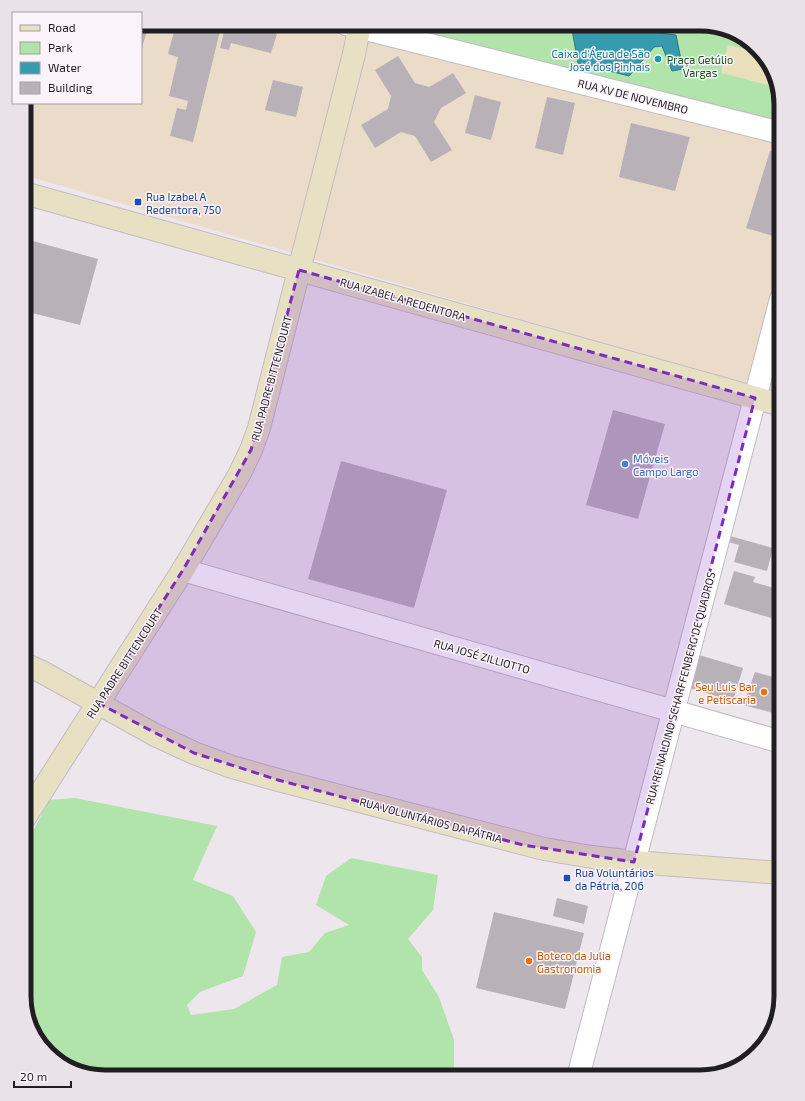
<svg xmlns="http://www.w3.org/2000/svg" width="805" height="1101" font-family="'Exo 2',sans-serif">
<rect width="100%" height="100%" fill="#eee6ed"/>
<path fill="#eadcc9" d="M 141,24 L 705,24 L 741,35 L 770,64 L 781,105 L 781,395 L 24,175 L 24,103 L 141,103 Z"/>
<path fill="#b0e4ab" d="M 390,24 L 705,24 L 741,35 L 770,64 L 781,105 L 781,129 Z
M 75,798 L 217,826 L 193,880 L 233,896 L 256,932 L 243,976 L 200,992 L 187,1005 L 191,1015 L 234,1009 L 277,985 L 282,957 L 309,952 L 325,933 L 349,925 L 316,905 L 326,876 L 351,858 L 438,875 L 433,910 L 408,939 L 422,957 L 422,970 L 439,997 L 454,1040 L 454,1070 L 476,1077 L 100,1077 L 64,1066 L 35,1037 L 24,996 L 24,849 L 49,800 Z"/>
<path fill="#e9dfba" d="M 728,45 L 757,52 L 770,64 L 776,87 L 721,73 Z"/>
<path fill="#369bae" stroke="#307684" d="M 571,24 L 588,24 L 676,35 L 683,69 L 672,71 L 662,46 L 654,47 L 629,76 L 578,63 Z"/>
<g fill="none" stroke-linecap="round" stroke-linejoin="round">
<path stroke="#307684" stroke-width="5.5" d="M 61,1063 L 128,1077"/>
</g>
<path fill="#b9b1b8" d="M 141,24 L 149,24 L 141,51 Z
M 176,24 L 192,24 L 220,31 L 193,142 L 170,136 L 177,108 L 186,110 L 188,101 L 169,96 L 178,57 L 168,54 Z
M 226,24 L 240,24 L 277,34 L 271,53 L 231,43 L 229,50 L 220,48 Z
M 398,56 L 415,83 L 429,87 L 453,73 L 466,93 L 441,108 L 434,122 L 452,150 L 431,162 L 415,136 L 401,132 L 375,148 L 361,125 L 388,109 L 391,96 L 375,70 Z
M 273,80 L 303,87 L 296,117 L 265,110 Z
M 475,95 L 501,102 L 491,140 L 465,133 Z
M 547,97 L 575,103 L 563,155 L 535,148 Z
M 631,123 L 690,137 L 675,191 L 619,177 Z
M 770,151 L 781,154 L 781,225 L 777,237 L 746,228 Z
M 33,241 L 98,259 L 80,325 L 24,311 L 24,272 Z
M 613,410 L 665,424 L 638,519 L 586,505 Z
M 341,461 L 447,490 L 414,608 L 308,579 Z
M 781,496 L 781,522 L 774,520 Z
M 730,536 L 773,548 L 767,571 L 734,562 L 739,545 L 728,542 Z
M 734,571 L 755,577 L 753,582 L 781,590 L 781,621 L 724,604 Z
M 699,655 L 743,668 L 733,701 L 689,688 Z
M 755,672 L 781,679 L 781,715 L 743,705 Z
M 557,898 L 588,906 L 584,924 L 553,916 Z
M 494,912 L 584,933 L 565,1009 L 476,988 Z"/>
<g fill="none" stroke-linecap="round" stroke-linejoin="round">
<g stroke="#c3bbc3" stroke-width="24">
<path id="minor" d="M 183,570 L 781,742"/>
</g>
<g stroke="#c3bbc3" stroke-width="24">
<path id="tertiary" d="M 346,24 L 781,133
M 578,1077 L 781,299"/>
</g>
<g stroke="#c3bbc3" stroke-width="24">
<path id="secondary" d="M 24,193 L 781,405
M 24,664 L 42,672 L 155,735 L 194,753 L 232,767 L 278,780 L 544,849 L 592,857 L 634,862 L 781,873
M 24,819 L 183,570 L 239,475 L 251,450 L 259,428 L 354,54 L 360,24"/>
</g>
<use href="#minor" stroke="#fff" stroke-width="22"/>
<use href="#tertiary" stroke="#fff" stroke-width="22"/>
<use href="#secondary" stroke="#e7e0c3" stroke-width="22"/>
</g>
<path fill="#7b2cbf" fill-opacity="0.2" stroke="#7b2cbf" stroke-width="3" stroke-dasharray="8 5" stroke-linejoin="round" d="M 299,270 L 755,398 L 634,862 L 523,845 L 278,780 L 194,753 L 98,703 L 183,570 L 251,450 Z"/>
<circle fill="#0f9aa8" stroke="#fbf3fa" stroke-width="1.5" cx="658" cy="59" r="4"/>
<g fill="#1a4fb4" stroke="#fbf3fa" stroke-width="1.5">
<rect x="134" y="198" width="8" height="8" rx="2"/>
<rect x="563" y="874" width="8" height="8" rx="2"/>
</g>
<circle fill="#3f7fe0" stroke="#fbf3fa" stroke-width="1.5" cx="625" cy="464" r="4"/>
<g fill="#e8710a" stroke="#fbf3fa" stroke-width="1.5">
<circle cx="764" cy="692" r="4"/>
<circle cx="529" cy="961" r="4"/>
</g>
<g text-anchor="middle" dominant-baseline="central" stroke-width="3" stroke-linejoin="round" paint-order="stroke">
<g font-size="11" fill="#0d838f" stroke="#fbf3fa" text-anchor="end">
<text x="650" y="53">Caixa d'Água de São<tspan x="650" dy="13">José dos Pinhais</tspan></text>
</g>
<g font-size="11" fill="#125511" stroke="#fbf3fa">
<text x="700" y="59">Praça Getúlio<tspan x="700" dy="13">Vargas</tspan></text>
</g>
<g font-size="11" fill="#211e21" stroke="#fbf3fa">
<text transform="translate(633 96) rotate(14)">RUA XV DE NOVEMBRO</text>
<text transform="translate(403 299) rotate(16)">RUA IZABEL A REDENTORA</text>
<text transform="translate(271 378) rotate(-75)">RUA PADRE BITTENCOURT</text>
<text transform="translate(482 656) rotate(16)">RUA JOSÉ ZILLIOTTO</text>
<text transform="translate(124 663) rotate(-57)">RUA PADRE BITTENCOURT</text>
<text transform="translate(680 688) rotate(-75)">RUA REINALDINO SCHARFFENBERG DE QUADROS</text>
<text transform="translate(431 820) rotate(15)">RUA VOLUNTÁRIOS DA PÁTRIA</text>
</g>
<g font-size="11" fill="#164399" stroke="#fbf3fa" text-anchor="start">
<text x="146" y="196">Rua Izabel A<tspan x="146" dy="13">Redentora, 750</tspan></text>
<text x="575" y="872">Rua Voluntários<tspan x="575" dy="13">da Pátria, 206</tspan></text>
</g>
<g font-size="11" fill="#366cbe" stroke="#fbf3fa" text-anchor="start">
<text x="633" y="458">Móveis<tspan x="633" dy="13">Campo Largo</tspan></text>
</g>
<g font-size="11" fill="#c56008" stroke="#fbf3fa" text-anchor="end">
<text x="756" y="686">Seu Luis Bar<tspan x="756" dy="13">e Petiscaria</tspan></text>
<text x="537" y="955" text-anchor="start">Boteco da Julia<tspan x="537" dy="13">Gastronomia</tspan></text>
</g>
</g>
<path d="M0 0H805V1101H0ZM105 31H700A74 74 0 0 1 774 105V996A74 74 0 0 1 700 1070H105A74 74 0 0 1 31 996V105A74 74 0 0 1 105 31Z" fill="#eae2e9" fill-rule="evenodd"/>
<path fill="none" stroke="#211e21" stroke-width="5" d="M105 31H700A74 74 0 0 1 774 105V996A74 74 0 0 1 700 1070H105A74 74 0 0 1 31 996V105A74 74 0 0 1 105 31Z"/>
<rect x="12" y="12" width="130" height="92" fill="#fbf3fa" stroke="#a49ea3"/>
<rect x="20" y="25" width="20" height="6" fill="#e7e0c3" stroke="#a49ea3"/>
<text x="48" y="32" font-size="12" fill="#211e21">Road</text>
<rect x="20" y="42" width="20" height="12" fill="#b0e4ab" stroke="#a49ea3"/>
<text x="48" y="52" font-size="12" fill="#211e21">Park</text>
<rect x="20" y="62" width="20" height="12" fill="#369bae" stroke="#a49ea3"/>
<text x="48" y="72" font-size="12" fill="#211e21">Water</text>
<rect x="20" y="82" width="20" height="12" fill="#b9b1b8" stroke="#a49ea3"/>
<text x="48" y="92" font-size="12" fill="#211e21">Building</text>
<path d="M14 1081v6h57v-6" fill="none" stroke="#211e21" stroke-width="2"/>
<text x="20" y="1081" font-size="12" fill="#211e21" stroke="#fbf3fa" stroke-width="3" paint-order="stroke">20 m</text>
</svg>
